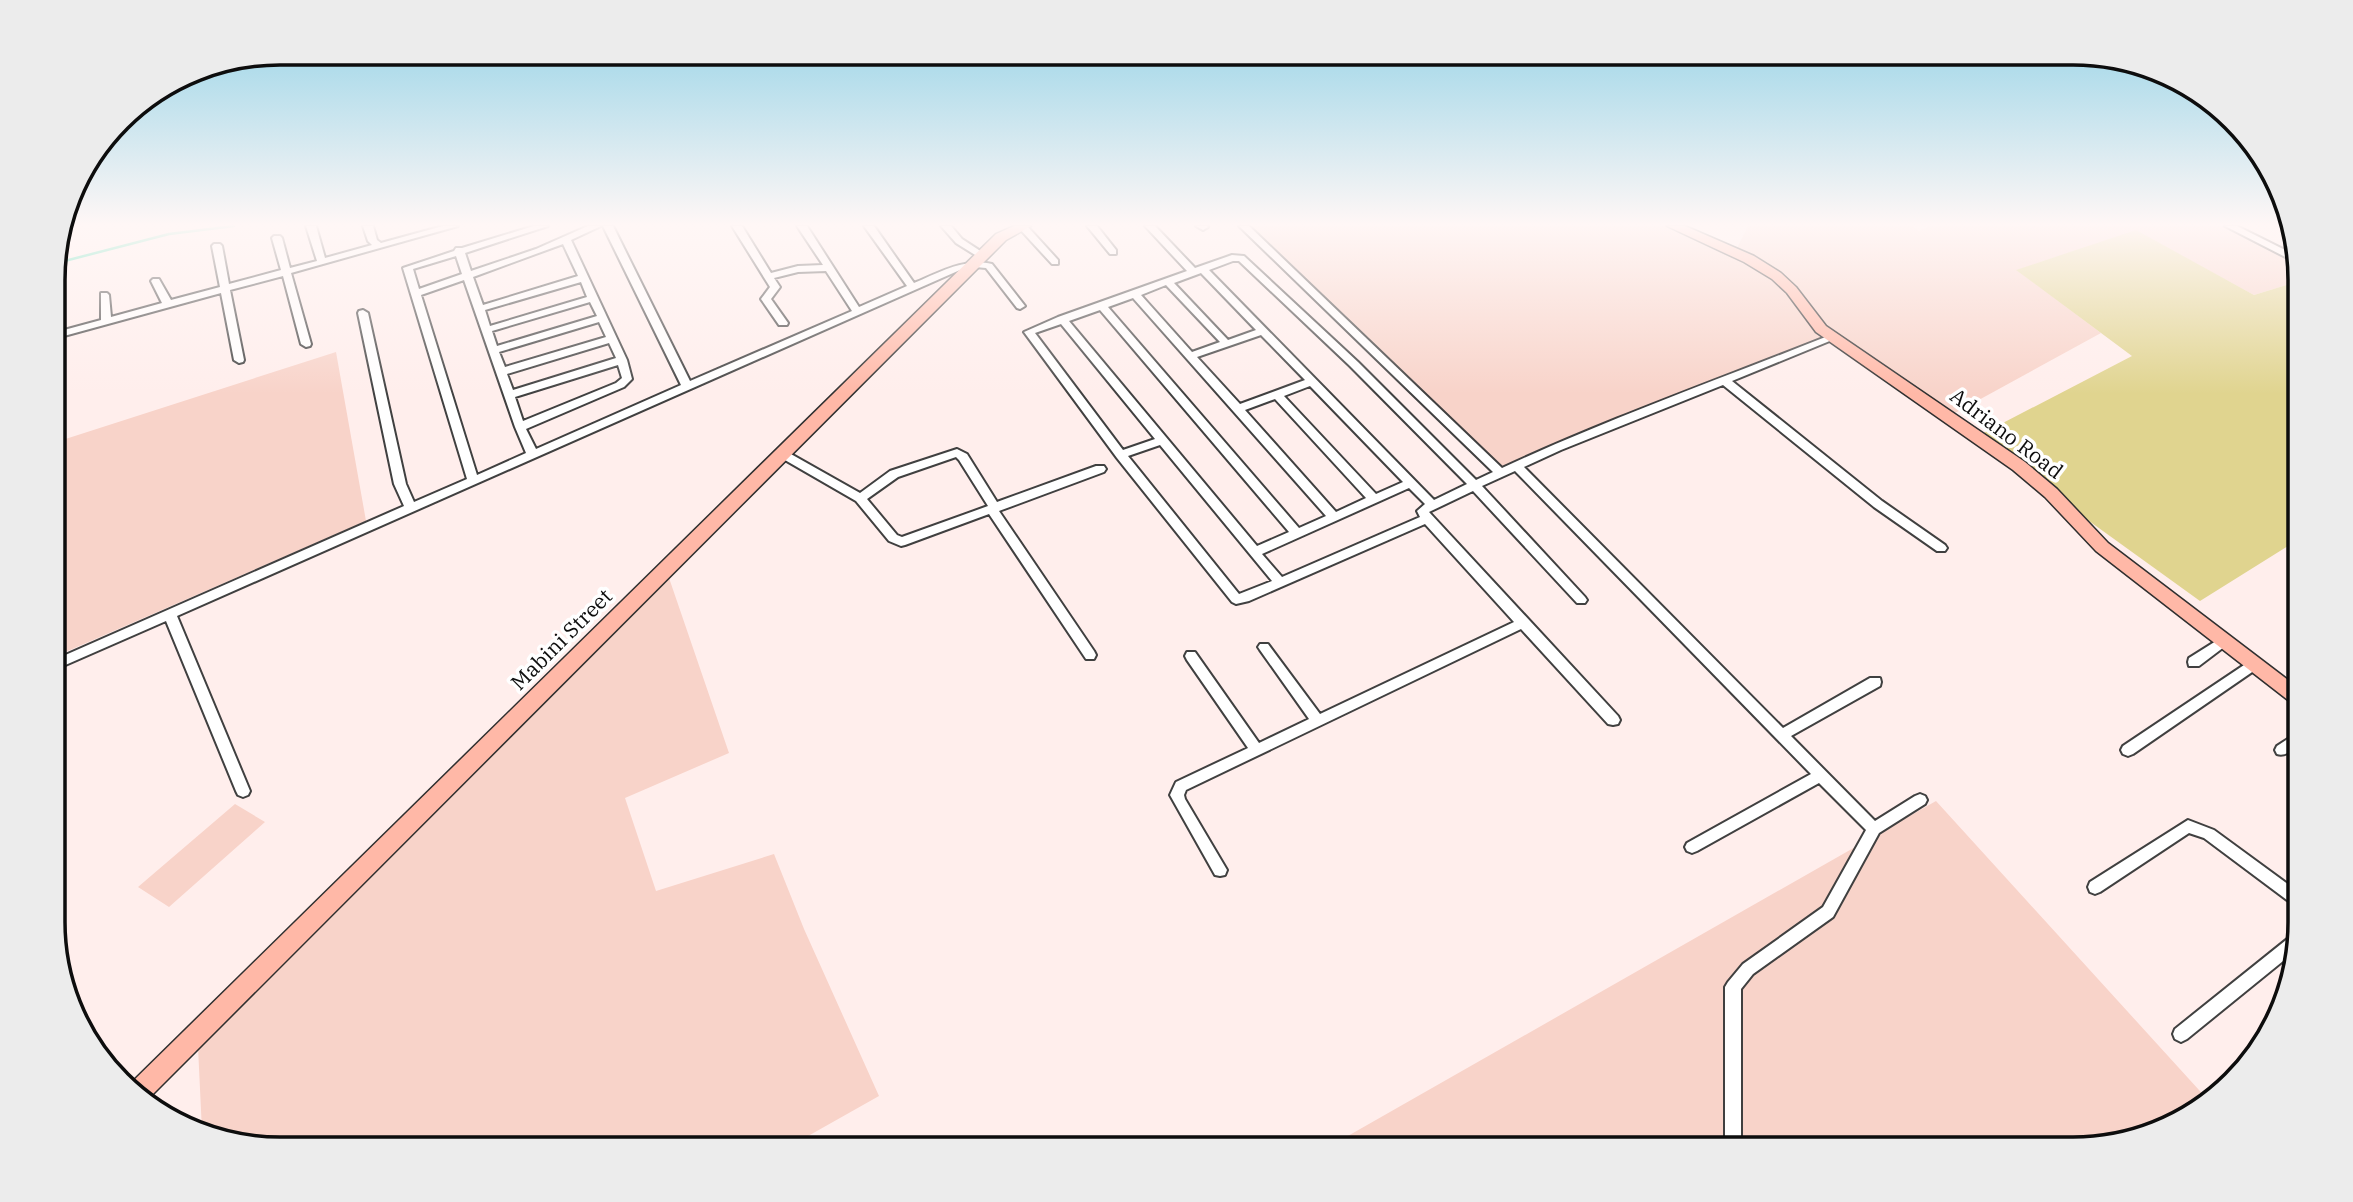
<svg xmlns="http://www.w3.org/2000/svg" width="2353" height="1202" font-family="'IBM Plex Serif',serif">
<rect width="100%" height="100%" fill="#ffeeec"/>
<path fill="#f8d3c9" d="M 1249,226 L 1675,226 L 1735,252 L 1748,226 L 1913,226 L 1919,231 L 1929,226 L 2231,226 L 2299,260 L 2299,281 L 2254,295 L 2136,231 L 2017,270 L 2101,333 L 1955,413 L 1825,336 L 1494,470 Z
M 336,352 L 366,521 L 54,657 L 53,443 Z
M 668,575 L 729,753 L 625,798 L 656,891 L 774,854 L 804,929 L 879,1096 L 785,1149 L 279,1149 L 202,1131 L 198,1047 Z
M 1936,801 L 2209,1101 L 2200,1111 L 2088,1149 L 1325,1149 Z
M 235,804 L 265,822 L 169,907 L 138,887 Z"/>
<path fill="#e0d48f" d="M 2136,230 L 2254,295 L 2299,281 L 2299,539 L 2200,601 L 1974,438 L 2132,356 L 2016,270 Z"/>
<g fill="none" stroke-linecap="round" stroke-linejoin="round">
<path stroke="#2adba7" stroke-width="2.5" d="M 53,264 L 169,234 L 234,226"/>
<g stroke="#404040" stroke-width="4">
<path id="street" d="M 306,226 L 316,226 L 325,258 L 372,245 L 368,241 L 363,226 L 373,226 L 377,240 L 381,243 L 443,226 L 458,226 L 291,273 L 311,344 L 310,346 L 306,347 L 301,344 L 283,276 L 230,290 L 244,360 L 243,362 L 239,363 L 234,360 L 221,293 L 53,339 L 53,333 L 101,320 L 101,293 L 107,293 L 109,295 L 111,317 L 162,303 L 151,281 L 153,279 L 159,279 L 171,300 L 220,287 L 212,246 L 214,244 L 220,244 L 222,246 L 229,284 L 281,270 L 272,238 L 274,236 L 280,236 L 282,238 L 290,268 L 317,261 Z
M 534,226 L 548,226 L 465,253 L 471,271 L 536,249 L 588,226 L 601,226 L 571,240 L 627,360 L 632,379 L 624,387 L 526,429 L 536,449 L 681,385 L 603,226 L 613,226 L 690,381 L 852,311 L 826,271 L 798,272 L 774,278 L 780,287 L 771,299 L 788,323 L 787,325 L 779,325 L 761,299 L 770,287 L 732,226 L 742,226 L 771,273 L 798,266 L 823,265 L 797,226 L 807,226 L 859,307 L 907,286 L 864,226 L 874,226 L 914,283 C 941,272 963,258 992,264 L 1025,306 L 1020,309 L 1017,308 L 986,268 L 975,267 L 960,270 L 177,616 L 250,791 L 248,795 L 243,797 L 238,795 L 236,791 L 166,621 L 54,670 L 54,660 L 404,506 L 394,484 L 358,313 L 359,311 L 363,310 L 368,313 L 406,484 L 414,502 L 467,479 L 403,268 L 454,251 L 456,248 L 462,248 ZM 563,244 L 578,276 L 483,305 L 473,277 ZM 456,256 L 462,274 L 419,289 L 413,269 ZM 464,280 L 515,427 L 526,453 L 477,475 L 421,295 ZM 581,282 L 587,297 L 490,326 L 485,310 ZM 590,302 L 597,316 L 497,346 L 492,331 ZM 599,322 L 606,337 L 505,367 L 499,352 ZM 609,343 L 616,358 L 513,390 L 507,374 ZM 618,365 L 622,378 L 616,383 L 523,421 L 515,397 Z
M 941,226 L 951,226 L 962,239 L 988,256 L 983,259 L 980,258 L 956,243 Z
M 1017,226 L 1027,226 L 1058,260 L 1058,264 L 1052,264 Z
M 1087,226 L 1097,226 L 1116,250 L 1116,254 L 1110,254 Z
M 1145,226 L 1155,226 L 1195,268 L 1232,255 L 1244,256 L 1358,362 L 1476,480 L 1493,472 L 1239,226 L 1249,226 L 1502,468 C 1608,419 1720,379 1828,336 L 1832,335 L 1837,338 L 1732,381 L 1882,501 L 1945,545 L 1947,548 L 1945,551 L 1937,551 L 1874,507 L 1723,385 L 1561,450 L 1524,467 L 1783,728 L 1870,678 L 1880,678 L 1881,682 L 1880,686 L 1791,736 L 1875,821 L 1915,796 L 1920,794 L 1925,796 L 1927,800 L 1925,804 L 1879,833 L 1833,917 L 1753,974 L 1741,989 L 1741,1149 L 1725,1149 L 1725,987 L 1728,982 L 1743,964 L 1823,907 L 1866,830 L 1819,783 L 1697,851 L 1692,853 L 1687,851 L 1685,847 L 1687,843 L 1811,774 L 1515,471 L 1482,486 L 1585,597 L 1587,600 L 1585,603 L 1577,603 L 1473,491 L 1429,512 L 1618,716 L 1620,720 L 1618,724 L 1613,725 L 1608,724 L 1521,629 L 1186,790 L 1184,795 L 1185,799 L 1227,870 L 1225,875 L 1220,876 L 1215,875 L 1170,795 L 1176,782 L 1248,748 L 1187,660 L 1185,656 L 1187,652 L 1195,652 L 1259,743 L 1309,719 L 1260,650 L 1258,647 L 1260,644 L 1268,644 L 1320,714 L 1514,622 L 1425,524 L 1249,601 L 1236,604 L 1232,602 L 1117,458 L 1024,332 L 1058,317 L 1187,271 ZM 1233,261 L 1239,261 L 1350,366 L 1467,484 L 1434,500 L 1209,270 ZM 1201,273 L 1256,330 L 1228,340 L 1174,283 ZM 1166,285 L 1220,342 L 1192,352 L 1141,295 ZM 1133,298 L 1326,516 L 1299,528 L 1108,307 ZM 1100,310 L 1289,532 L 1257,546 L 1069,321 ZM 1061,324 L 1155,439 L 1123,450 L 1035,333 ZM 1261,335 L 1305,380 L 1240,404 L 1197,357 ZM 1310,386 L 1403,482 L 1376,494 L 1284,396 ZM 1275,399 L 1366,498 L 1336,512 L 1245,410 ZM 1160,445 L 1272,581 L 1239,594 L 1128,456 ZM 1409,488 L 1425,504 L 1417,511 L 1420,517 L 1282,577 L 1262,554 Z
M 1196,226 L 1207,226 L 1208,227 L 1203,230 Z
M 2225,226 L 2237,226 L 2299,257 L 2299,264 Z
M 782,449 L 860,493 L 890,471 L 957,449 L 967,454 L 997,502 L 1096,466 L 1104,466 L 1106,469 L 1104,472 L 999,511 L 1094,651 L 1096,655 L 1094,659 L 1086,659 L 989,514 L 905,545 L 901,546 L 889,541 L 856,501 L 778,456 L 776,453 L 778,450 ZM 956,457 L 959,460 L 988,506 L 902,537 L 897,535 L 867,499 L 898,477 Z
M 2224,636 L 2228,638 L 2230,641 L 2228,644 L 2199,666 L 2189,666 L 2188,662 L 2189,658 Z
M 2253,659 L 2258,660 L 2259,664 L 2258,668 L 2133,754 L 2128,756 L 2123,754 L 2121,750 L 2123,746 Z
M 2300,731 L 2300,744 C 2293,749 2286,757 2277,754 L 2275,750 L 2277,746 Z
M 2188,820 L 2214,830 L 2300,893 L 2300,907 L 2295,906 L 2204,838 L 2189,833 L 2100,892 L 2095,894 L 2090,892 L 2088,887 L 2090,882 Z
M 2296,934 L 2298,935 L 2294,952 L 2187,1039 L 2181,1042 L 2175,1039 L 2173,1034 L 2175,1029 L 2291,936 Z"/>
</g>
<g stroke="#2f2f2f" stroke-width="3">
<path id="secondary" d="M 1014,226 L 1031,226 L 1006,240 L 147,1100 L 129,1085 L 996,234 Z
M 1667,226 L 1685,226 L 1754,256 L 1781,273 L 1796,287 L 1826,326 L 2025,462 L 2057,489 L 2108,543 L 2300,689 L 2300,706 L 2293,704 L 2096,551 L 2045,497 L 2013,470 L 1816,332 L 1787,293 L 1772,279 L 1744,262 Z"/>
</g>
<use href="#street" fill="#fff" fill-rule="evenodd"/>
<use href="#secondary" fill="#ffb8a7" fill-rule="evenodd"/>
</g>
<linearGradient id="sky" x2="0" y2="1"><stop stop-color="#8fd1e6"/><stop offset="0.57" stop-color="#fff7f6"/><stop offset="1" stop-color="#fff7f6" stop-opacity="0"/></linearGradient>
<rect width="2353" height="394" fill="url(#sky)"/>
<g text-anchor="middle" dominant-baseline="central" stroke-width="7" stroke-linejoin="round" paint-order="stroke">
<g font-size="21" fill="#0d0d0d" stroke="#fff">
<text transform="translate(2007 433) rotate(37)">Adriano Road</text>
<text transform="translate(561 639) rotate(-45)">Mabini Street</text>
</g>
</g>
<path d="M0 0H2353V1202H0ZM280 65H2073A215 215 0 0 1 2288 280V922A215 215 0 0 1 2073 1137H280A215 215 0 0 1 65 922V280A215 215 0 0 1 280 65Z" fill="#ececec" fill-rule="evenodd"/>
<path fill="none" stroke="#0d0d0d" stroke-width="3.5" d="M280 65H2073A215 215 0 0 1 2288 280V922A215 215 0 0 1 2073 1137H280A215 215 0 0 1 65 922V280A215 215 0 0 1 280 65Z"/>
</svg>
